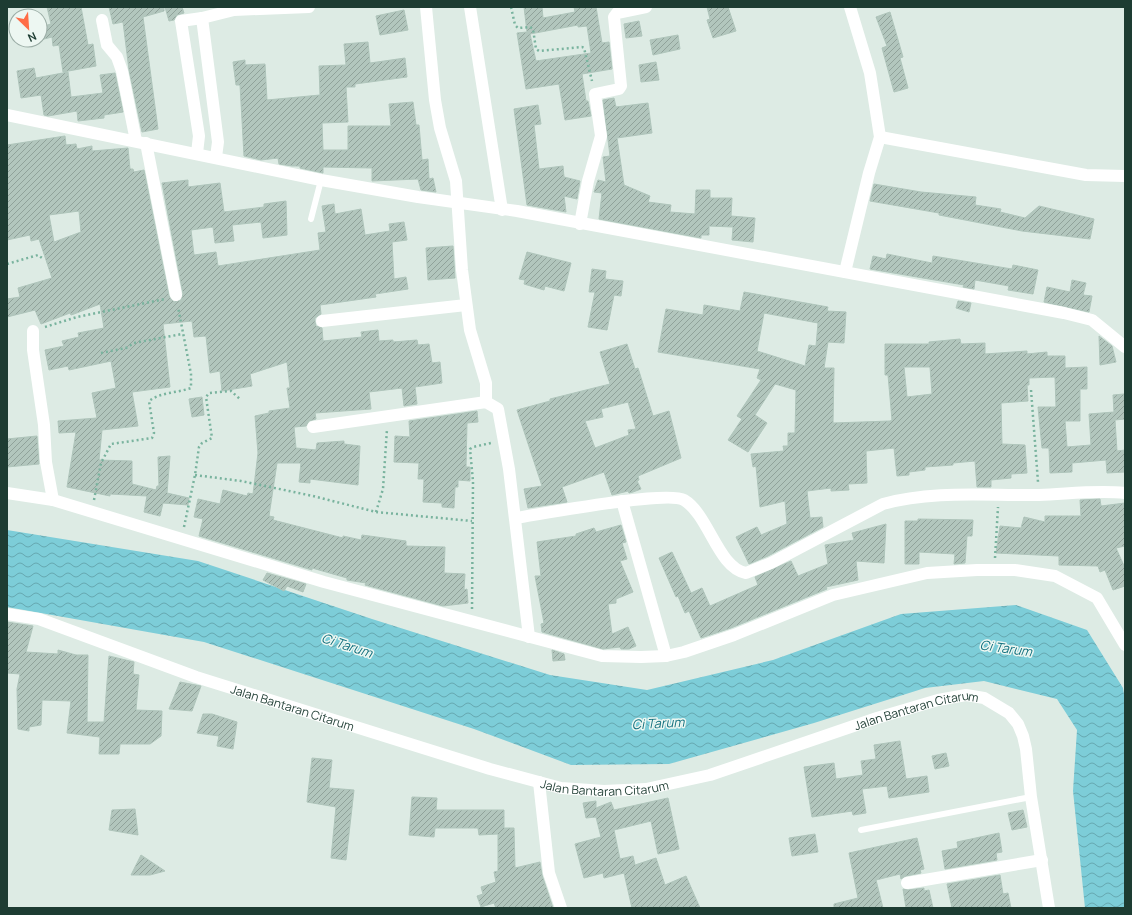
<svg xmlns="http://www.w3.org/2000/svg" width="1132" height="915" font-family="Manrope,sans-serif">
<defs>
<pattern id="water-waves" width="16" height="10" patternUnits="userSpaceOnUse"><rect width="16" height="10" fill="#7dcdd8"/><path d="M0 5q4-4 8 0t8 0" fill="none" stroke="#66a8b0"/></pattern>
<pattern id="building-hatch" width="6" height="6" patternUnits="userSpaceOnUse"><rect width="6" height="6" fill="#b2c6bd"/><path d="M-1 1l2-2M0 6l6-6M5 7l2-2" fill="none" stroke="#90a29a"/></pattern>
</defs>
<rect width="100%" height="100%" fill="#ddebe4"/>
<path fill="url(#water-waves)" d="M 7,530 L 198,561 L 372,619 L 550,675 L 647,690 L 773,660 L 901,614 L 1016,605 L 1087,630 L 1123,688 L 1125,700 L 1125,908 L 1085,908 L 1073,791 L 1077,730 L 1057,699 L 984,681 L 925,688 L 814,723 L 669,764 L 571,765 L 474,729 L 204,642 L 7,607 Z"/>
<path fill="url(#building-hatch)" stroke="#afc5bb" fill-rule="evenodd" d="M 47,7 L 81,7 L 88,45 L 93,44 L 96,66 L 63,72 L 59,45 L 53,46 L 52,37 L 40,40 L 40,27 L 51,24 Z
M 109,7 L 164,7 L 164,11 L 143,17 L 158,129 L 142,132 L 129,70 L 123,22 L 113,24 Z
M 165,7 L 182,7 L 184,13 L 177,15 L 174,20 L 169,21 Z
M 524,7 L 542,7 L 543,18 L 575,12 L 574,7 L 596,7 L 602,43 L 609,42 L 612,69 L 582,74 L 586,101 L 588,101 L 591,116 L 565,120 L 559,84 L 526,89 L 517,33 L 527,32 ZM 578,25 L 578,27 L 587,26 L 591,53 L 536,61 L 530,34 Z
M 707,7 L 728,7 L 736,31 L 713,38 L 707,20 L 710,19 Z
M 404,10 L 408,30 L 380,35 L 376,16 Z
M 890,12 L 903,57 L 900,58 L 908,88 L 894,92 L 882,48 L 887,46 L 876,17 Z
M 639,21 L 642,36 L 626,38 L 624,24 Z
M 678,35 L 680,49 L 653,55 L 650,40 Z
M 368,42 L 370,63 L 405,58 L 407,77 L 355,84 L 355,87 L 346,87 L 348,122 L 322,123 L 323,150 L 348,150 L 348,126 L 391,126 L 389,104 L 413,102 L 416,125 L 419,125 L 422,160 L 428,159 L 429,179 L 433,178 L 436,192 L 421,190 L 418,179 L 372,181 L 372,168 L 323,167 L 323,173 L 300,168 L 300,166 L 292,166 L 279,164 L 278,158 L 261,160 L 244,156 L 240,85 L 236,85 L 233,62 L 245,60 L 245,65 L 265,64 L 267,100 L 320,95 L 319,66 L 346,65 L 344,44 Z
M 656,62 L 659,80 L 641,82 L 639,65 Z
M 34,68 L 36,78 L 68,72 L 71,97 L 103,93 L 100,75 L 115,73 L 123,112 L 104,115 L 104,118 L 78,121 L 77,111 L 48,116 L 44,115 L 41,95 L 21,98 L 17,71 Z
M 614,98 L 616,107 L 648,103 L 652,133 L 617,138 L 624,185 L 650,196 L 648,202 L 671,205 L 670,212 L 695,214 L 696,190 L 710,190 L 710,198 L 732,198 L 731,216 L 755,218 L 753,242 L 732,240 L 733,227 L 709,226 L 709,235 L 701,235 L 701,238 L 599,219 L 602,193 L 594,192 L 598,180 L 606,182 L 603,157 L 610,156 L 603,100 Z
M 538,105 L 541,124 L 534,125 L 539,169 L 563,166 L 564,177 L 580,181 L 577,199 L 564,196 L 566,212 L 527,205 L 514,109 Z
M 65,136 L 66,145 L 76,144 L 77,149 L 92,146 L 92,151 L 128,148 L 130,169 L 133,169 L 134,172 L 144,170 L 169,296 L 174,302 L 181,300 L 183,294 L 162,183 L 188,180 L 188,187 L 220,183 L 224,212 L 264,207 L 264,204 L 286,201 L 287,235 L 263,238 L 261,222 L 232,225 L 234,241 L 215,243 L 213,227 L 191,230 L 194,255 L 216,252 L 218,266 L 320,250 L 318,233 L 326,232 L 322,206 L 334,204 L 335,214 L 361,209 L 365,235 L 390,231 L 389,224 L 404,222 L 407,240 L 392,242 L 394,279 L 406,277 L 408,289 L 375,294 L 376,297 L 320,305 L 321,314 L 315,318 L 315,322 L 316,326 L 322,328 L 323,341 L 362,337 L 361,332 L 378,330 L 379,341 L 393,340 L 393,342 L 417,340 L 418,345 L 429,344 L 432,363 L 440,362 L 442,383 L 415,387 L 417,404 L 404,406 L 402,388 L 369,392 L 371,409 L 315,413 L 316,419 L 309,421 L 306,426 L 294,427 L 296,448 L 316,450 L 317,443 L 344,441 L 344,444 L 360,446 L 358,485 L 310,479 L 310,483 L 299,482 L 301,463 L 277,463 L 269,516 L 274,517 L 273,520 L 343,538 L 343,536 L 361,540 L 362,535 L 406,541 L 406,546 L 445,547 L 444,573 L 465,574 L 464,590 L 467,589 L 468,603 L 443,606 L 365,585 L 366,583 L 347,580 L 347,578 L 312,568 L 312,570 L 199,536 L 203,519 L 194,517 L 198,499 L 220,504 L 223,490 L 247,496 L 248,493 L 253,494 L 258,453 L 255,416 L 269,413 L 269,411 L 290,408 L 287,388 L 290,388 L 287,362 L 250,374 L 252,386 L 222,391 L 220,371 L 210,373 L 206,336 L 194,337 L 192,321 L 163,324 L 170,387 L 132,392 L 138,426 L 102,430 L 99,460 L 132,461 L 132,484 L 156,490 L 157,486 L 159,486 L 158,457 L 170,456 L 167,493 L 189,498 L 188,505 L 163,503 L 160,516 L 144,512 L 147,496 L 110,494 L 110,496 L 67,487 L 76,432 L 59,433 L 58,421 L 97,418 L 92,393 L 116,388 L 111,361 L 69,370 L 68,366 L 49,370 L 45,350 L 64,346 L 62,341 L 79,337 L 78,333 L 104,328 L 100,304 L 74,314 L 71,315 L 70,313 L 41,324 L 35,310 L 7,317 L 7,299 L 20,297 L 18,288 L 52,278 L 39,239 L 31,241 L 30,235 L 7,240 L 7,145 ZM 79,211 L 81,232 L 54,242 L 49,215 Z
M 874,184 L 921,192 L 976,197 L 975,205 L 1001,209 L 1000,212 L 1025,218 L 1039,206 L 1094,219 L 1090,239 L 1022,231 L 939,215 L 939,213 L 870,201 Z
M 453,246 L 455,278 L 428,280 L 426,248 Z
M 527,252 L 571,263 L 564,291 L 545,286 L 544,290 L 524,284 L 525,280 L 519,279 Z
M 887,254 L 932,263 L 933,256 L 1012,269 L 1013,265 L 1038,270 L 1033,294 L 1008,290 L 1009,286 L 975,280 L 974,289 L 963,287 L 964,285 L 870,269 L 873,256 L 886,259 Z
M 592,269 L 606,271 L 605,279 L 623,281 L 621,296 L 614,295 L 607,330 L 588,327 L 595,292 L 589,292 Z
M 1072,280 L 1086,283 L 1083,295 L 1092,296 L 1089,312 L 1044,302 L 1047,287 L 1070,292 Z
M 744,292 L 828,307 L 827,311 L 846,312 L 844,343 L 828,342 L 824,368 L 834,368 L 833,423 L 890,421 L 892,420 L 888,375 L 885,375 L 885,344 L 929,344 L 929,342 L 960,339 L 961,344 L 985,343 L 985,354 L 1027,351 L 1027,354 L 1047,352 L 1047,356 L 1065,356 L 1065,368 L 1087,367 L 1087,389 L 1080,389 L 1080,421 L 1065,421 L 1067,447 L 1091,445 L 1089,414 L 1114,412 L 1113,395 L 1124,394 L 1125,419 L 1115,420 L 1117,451 L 1125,450 L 1125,472 L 1107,473 L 1106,460 L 1072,463 L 1072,472 L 1050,473 L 1049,448 L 1042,448 L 1038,407 L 1056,407 L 1055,377 L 1029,378 L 1029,385 L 1027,385 L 1028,401 L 1001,403 L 1002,444 L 1025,445 L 1027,473 L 1011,474 L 1011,478 L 991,480 L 991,487 L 977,487 L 975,461 L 953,463 L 953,465 L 925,467 L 925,470 L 909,472 L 909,475 L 897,476 L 894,448 L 866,451 L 867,483 L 848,484 L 849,490 L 831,491 L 831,488 L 807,491 L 810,518 L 822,517 L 823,527 L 768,556 L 749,564 L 736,537 L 757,527 L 761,535 L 787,524 L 785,501 L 760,507 L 756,466 L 753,467 L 751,454 L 784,451 L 783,446 L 788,446 L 788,433 L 795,433 L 796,390 L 775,384 L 755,415 L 767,423 L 748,452 L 728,440 L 742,419 L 737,416 L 761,380 L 757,378 L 760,369 L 658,352 L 666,309 L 703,315 L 704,305 L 740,311 ZM 764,313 L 818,323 L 816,346 L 809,345 L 805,366 L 757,351 ZM 904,367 L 930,367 L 932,394 L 907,397 Z
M 958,301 L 971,303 L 969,312 L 956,308 Z
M 1099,336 L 1112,346 L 1116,362 L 1100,365 Z
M 627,344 L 635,369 L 638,368 L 653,416 L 669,411 L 681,458 L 638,476 L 639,480 L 637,481 L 641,489 L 633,492 L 629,493 L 628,491 L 612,495 L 604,472 L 562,487 L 567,502 L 528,508 L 524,489 L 542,486 L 517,410 L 550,401 L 550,399 L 610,384 L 600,352 ZM 628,402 L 636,429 L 628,430 L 629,435 L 595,448 L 585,421 L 603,417 L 601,409 Z
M 202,397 L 204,415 L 192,417 L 189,399 Z
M 477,411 L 478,422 L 467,423 L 466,467 L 470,467 L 470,481 L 458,480 L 458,487 L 455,487 L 454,508 L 442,507 L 442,503 L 423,502 L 424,479 L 418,479 L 419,463 L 394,462 L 395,436 L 410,437 L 409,421 Z
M 37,436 L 39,464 L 7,467 L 7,439 Z
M 1100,499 L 1101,506 L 1125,503 L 1125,546 L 1116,548 L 1125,568 L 1125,586 L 1113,590 L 1105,570 L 1100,572 L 1098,566 L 1059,565 L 1059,556 L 996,553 L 1000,526 L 1021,528 L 1024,517 L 1045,522 L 1045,516 L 1081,516 L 1080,500 Z
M 918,519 L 973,520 L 972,536 L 967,536 L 965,563 L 954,564 L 955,554 L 919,552 L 919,564 L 905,564 L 905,521 L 918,521 Z
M 886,524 L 884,563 L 856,561 L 858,580 L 826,587 L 827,589 L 731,628 L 701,638 L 689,611 L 685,613 L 678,596 L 676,597 L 659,558 L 672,552 L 691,593 L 702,588 L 710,606 L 758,585 L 755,577 L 791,561 L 798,576 L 828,564 L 825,545 L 854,540 L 852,533 Z
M 621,525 L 626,542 L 622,543 L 627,559 L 620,561 L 633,592 L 616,599 L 616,603 L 608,604 L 612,634 L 628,627 L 636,646 L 629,649 L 621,649 L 620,647 L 603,649 L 542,632 L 541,624 L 544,623 L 535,576 L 541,576 L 537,542 L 576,536 L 576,534 L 594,528 L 596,532 Z
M 267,573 L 306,584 L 303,592 L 287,586 L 284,591 L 263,580 Z
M 7,622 L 33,626 L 26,652 L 58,654 L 58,650 L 76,655 L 88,655 L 87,722 L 104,722 L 109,656 L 134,662 L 133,674 L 139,675 L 136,710 L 162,711 L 161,736 L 150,744 L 120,744 L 119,754 L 99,754 L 100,737 L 67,733 L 71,701 L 42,700 L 41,725 L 29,727 L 29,731 L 18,729 L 17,689 L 20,674 L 7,673 Z
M 552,650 L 564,654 L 565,660 L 553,661 Z
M 180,682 L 201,686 L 192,711 L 169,709 Z
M 203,714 L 212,714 L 237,722 L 233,749 L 217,746 L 219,736 L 197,733 Z
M 900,741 L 906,779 L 927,776 L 929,792 L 889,798 L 887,786 L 862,789 L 866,813 L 853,815 L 852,811 L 812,817 L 804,767 L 834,763 L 836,779 L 863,775 L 861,761 L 876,759 L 874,745 Z
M 946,753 L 949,766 L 935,769 L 932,756 Z
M 312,758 L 332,760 L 329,788 L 354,790 L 346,860 L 331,858 L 336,807 L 307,802 Z
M 412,797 L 437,798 L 436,810 L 504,810 L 504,828 L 514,828 L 515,868 L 540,862 L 542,875 L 553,908 L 496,908 L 494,903 L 481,907 L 477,896 L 483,894 L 481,887 L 496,882 L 494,872 L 498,871 L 498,834 L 479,835 L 478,828 L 435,828 L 434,837 L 409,835 Z
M 668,798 L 679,849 L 658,854 L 651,821 L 614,830 L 620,859 L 633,856 L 635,865 L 656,858 L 665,885 L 686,876 L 700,908 L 632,908 L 624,873 L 604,878 L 603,873 L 584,878 L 575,844 L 601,837 L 596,817 L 586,818 L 583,803 L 596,801 L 596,808 L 611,802 L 614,810 Z
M 135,809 L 138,835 L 109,830 L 112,810 Z
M 1023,810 L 1027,827 L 1012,830 L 1008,813 Z
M 999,833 L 1002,852 L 996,853 L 997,860 L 945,869 L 942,851 L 958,848 L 957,842 Z
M 815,834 L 818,852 L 792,856 L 789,838 Z
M 917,838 L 924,869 L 920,870 L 921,873 L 906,876 L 901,879 L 900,874 L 876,880 L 883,908 L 834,908 L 834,904 L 858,898 L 849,853 Z
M 141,855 L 165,871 L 150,875 L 131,875 Z
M 1000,875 L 1003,894 L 1008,893 L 1011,908 L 952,908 L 947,884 Z
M 924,888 L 924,891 L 929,890 L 933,908 L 906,908 L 903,889 L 908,890 Z"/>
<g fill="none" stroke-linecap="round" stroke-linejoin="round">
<path stroke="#79b39e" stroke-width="2.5" stroke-dasharray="2 3" stroke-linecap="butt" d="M 511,7 L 515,25 L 518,28 L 530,27 L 533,29 L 536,49 L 539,51 L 582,47 L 584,48 L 592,81
M 7,264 L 38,255 L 42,258
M 45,327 L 77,317 L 165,299
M 101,353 L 126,348 L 134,343 L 182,334
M 1031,390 L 1038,482
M 195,475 L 241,481 L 313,496 L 376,512 L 472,521
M 94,500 L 101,463 L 111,444 L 152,438 L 154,433 L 149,401 C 161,392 177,393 191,388 L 191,374 L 178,307
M 376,512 L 383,489 L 387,429
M 184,527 L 195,475 L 199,447 L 202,443 L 212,438 L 206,397 L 209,393 L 231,391 L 241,400
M 995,558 L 998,507
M 472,609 L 473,481 L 470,449 L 473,447 L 491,443"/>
<path stroke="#fff" stroke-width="6" d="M 311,219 L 321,180
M 861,830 L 1031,797"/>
<g stroke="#fff" stroke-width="12">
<path d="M 426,7 L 435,100 L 440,128 L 456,181 L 462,270 L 470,330 L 486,383 L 486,402"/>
<path d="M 470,7 L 502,210"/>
<path d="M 202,18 L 218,142 L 216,157"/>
<path d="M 102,20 L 107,45 L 117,57 L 122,71 L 136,141"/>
<path d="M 7,115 L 321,180 L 418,197 L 517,211 L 1064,313 L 1092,320 L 1125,347"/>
<path d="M 880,137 L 1086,175 L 1125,176"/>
<path d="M 146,143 L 176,295"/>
<path d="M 197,153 L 199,136 L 181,21 L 202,18 L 234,10 L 309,7"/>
<path d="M 580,224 L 588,181 L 601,136 L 595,94 L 619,89 L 621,86 L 614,17 L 617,13 L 646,7"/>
<path d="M 845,272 L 869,173 L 880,137 L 870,73 L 850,7"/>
<path d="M 322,321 L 466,305"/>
<path d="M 33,331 L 33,350 L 44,425 L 46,462 L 53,500"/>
<path d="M 313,427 L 486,402 L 498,409 L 509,469 L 529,637"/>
<path d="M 7,493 L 53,500 L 324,582 L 602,656 L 641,657 L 666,656 L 684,652 L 734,635 L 833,595 L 927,573 L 977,570 L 1015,570 L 1055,576 L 1097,598 L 1125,645"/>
<path d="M 622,501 L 666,656"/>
<path d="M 515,518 C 542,514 667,490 684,500 C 709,515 718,568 746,573 L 771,563 L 883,504 C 934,490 987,496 1039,495 C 1068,494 1096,490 1125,493"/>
<path id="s1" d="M 7,614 L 39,619 L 196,677 L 490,769 L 561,788 L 604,791 L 646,789 L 710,775 L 877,718 L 938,700 L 966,695 L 984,698 L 1009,713 L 1018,724 L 1023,736 L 1026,749 L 1031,797 L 1049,908"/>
<path d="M 539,782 L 549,873 L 561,908"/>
<path d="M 907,883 L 1042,860"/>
</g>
</g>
<g text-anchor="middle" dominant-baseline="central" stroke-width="3" stroke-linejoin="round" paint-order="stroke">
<g font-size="12" fill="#1d3c32" stroke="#edf7f2">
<text stroke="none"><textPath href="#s1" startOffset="301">Jalan Bantaran Citarum</textPath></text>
<text stroke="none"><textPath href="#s1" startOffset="949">Jalan Bantaran Citarum</textPath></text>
<text stroke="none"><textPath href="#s1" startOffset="625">Jalan Bantaran Citarum</textPath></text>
</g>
<g font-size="13" font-style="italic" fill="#11707e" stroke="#edf7f2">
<text transform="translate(347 645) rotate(18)">Ci Tarum</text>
<text transform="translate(1006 648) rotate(8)">Ci Tarum</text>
<text transform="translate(658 723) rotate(-3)">Ci Tarum</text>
</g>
</g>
<rect width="1132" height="915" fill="none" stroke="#1d3c32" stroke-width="16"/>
<g transform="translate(28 28) rotate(155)"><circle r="19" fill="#edf7f2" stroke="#9aaca5"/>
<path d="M0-3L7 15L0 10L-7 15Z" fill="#ff6d47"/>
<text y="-6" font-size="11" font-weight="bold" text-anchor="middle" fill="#1d3c32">N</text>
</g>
</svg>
